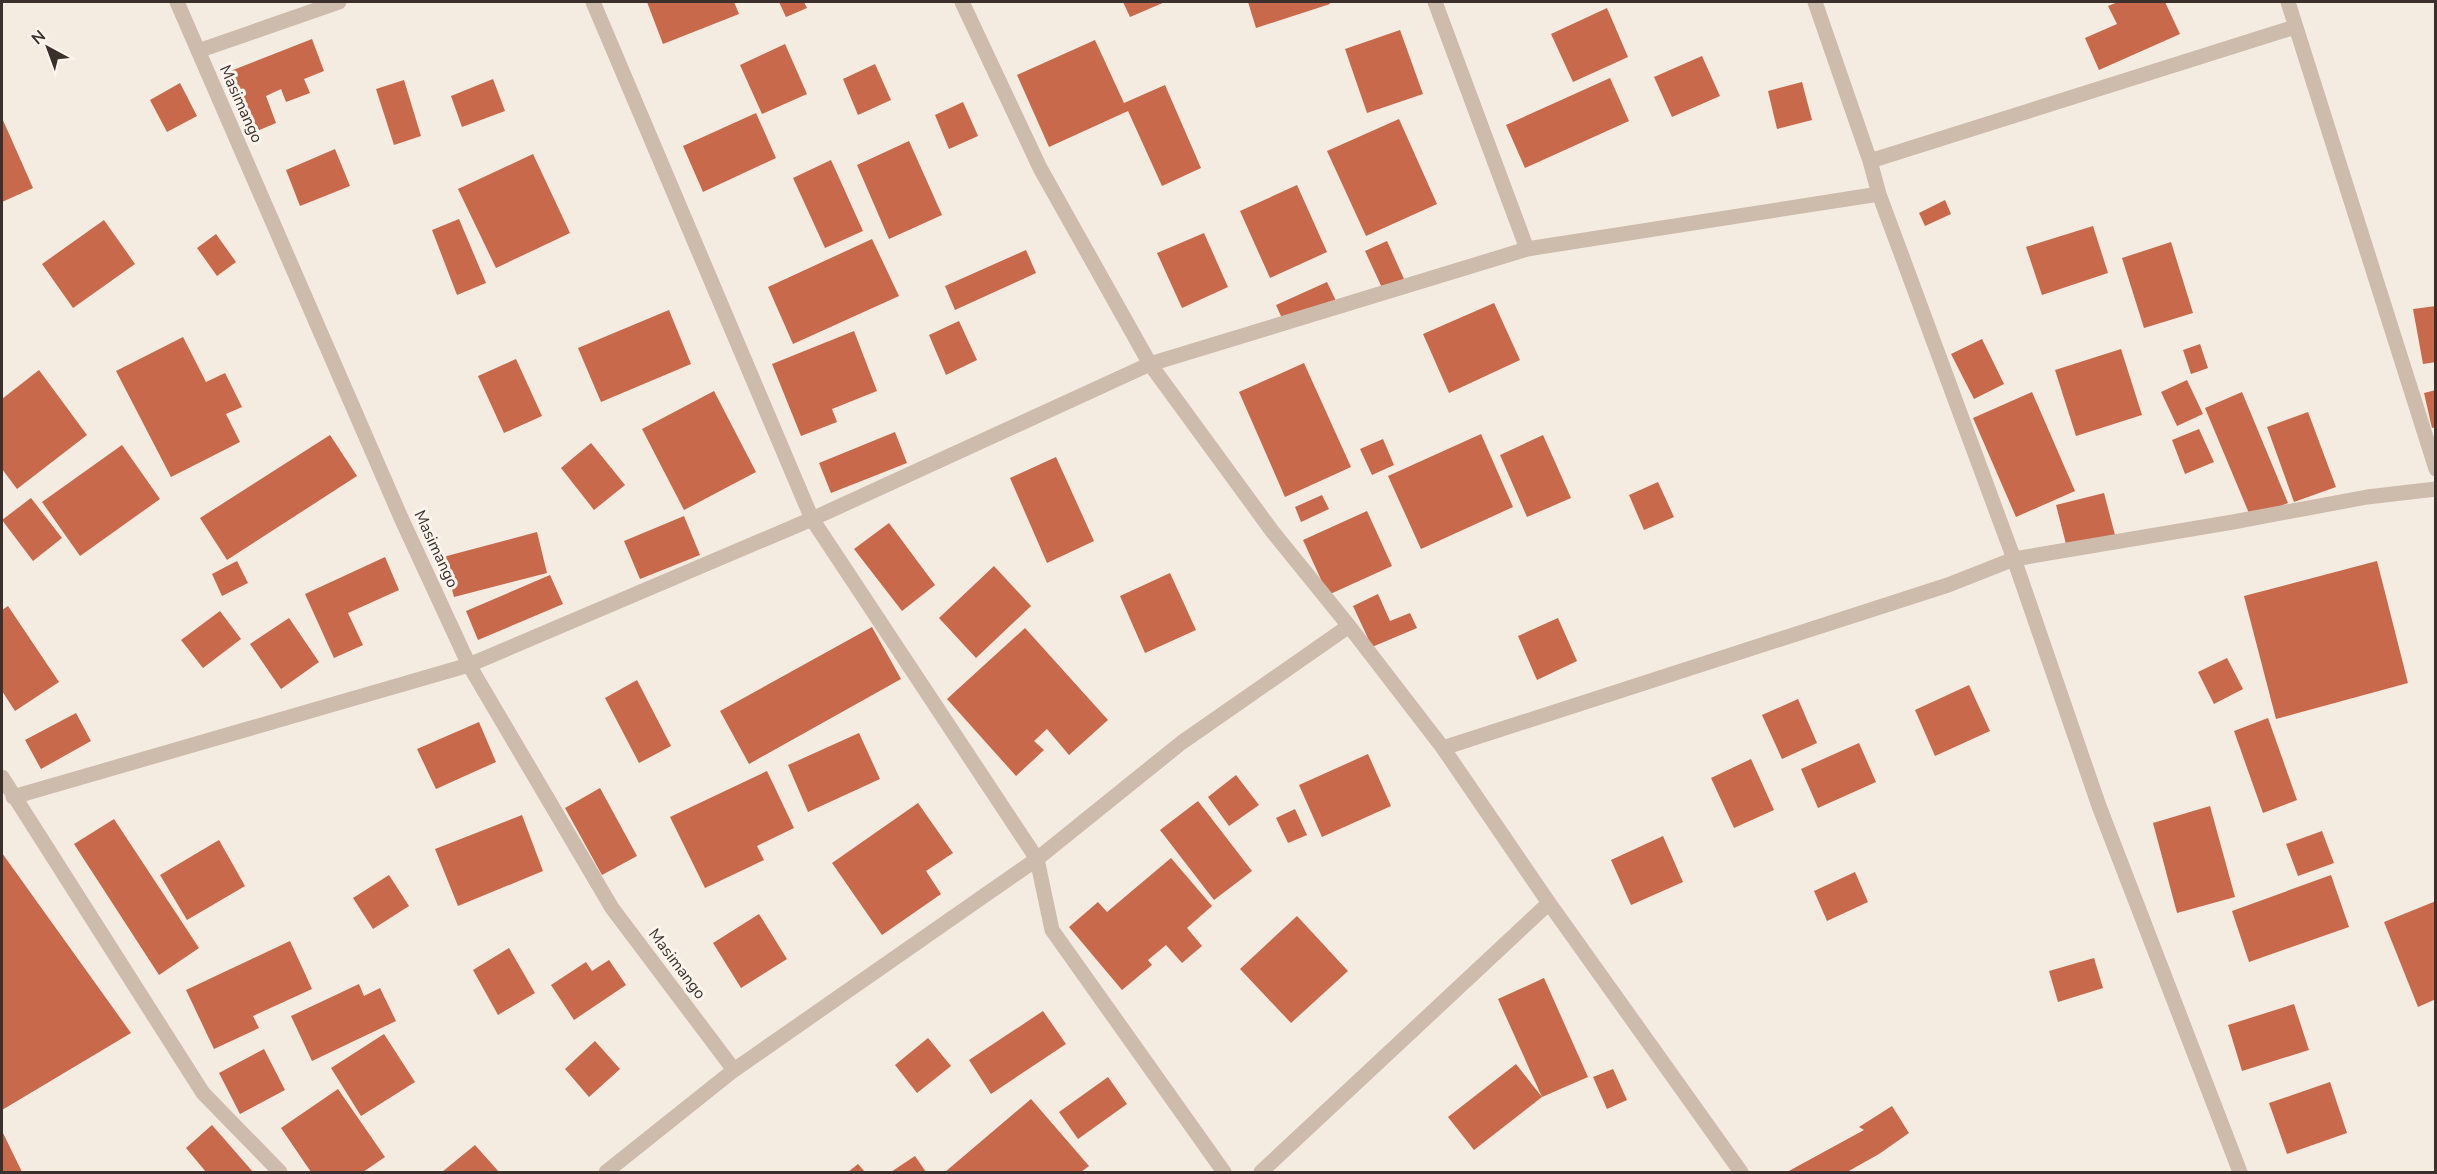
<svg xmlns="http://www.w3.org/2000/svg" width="2437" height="1174" font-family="'Nunito Sans',sans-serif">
<rect width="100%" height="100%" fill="#f4ebe1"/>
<path fill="#c8694b" d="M 647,2 L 734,2 L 739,14 L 663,44 Z
M 779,2 L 804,2 L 807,8 L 786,17 Z
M 1123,2 L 1165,2 L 1130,17 Z
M 1248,2 L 1329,2 L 1330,4 L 1256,28 Z
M 2118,2 L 2165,2 L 2180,34 L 2099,70 L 2085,38 L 2117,24 L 2108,6 Z
M 1607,8 L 1628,57 L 1573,82 L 1551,34 Z
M 1400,30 L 1423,94 L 1367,113 L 1345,49 Z
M 312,39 L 324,71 L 304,79 L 310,93 L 286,102 L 281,89 L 266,96 L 276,123 L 252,133 L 228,72 Z
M 1095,40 L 1124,103 L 1165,85 L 1201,168 L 1162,186 L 1128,111 L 1049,147 L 1017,75 Z
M 785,44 L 807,94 L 762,114 L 740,65 Z
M 1702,56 L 1720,96 L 1672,117 L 1654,77 Z
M 875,64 L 891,100 L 858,115 L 843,79 Z
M 1610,78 L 1629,121 L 1525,168 L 1506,125 Z
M 493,79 L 505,111 L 462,127 L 451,96 Z
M 404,80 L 421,136 L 394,145 L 376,89 Z
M 1802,82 L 1812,120 L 1777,129 L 1768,91 Z
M 180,83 L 197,116 L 167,132 L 150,100 Z
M 963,102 L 978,136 L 949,149 L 935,115 Z
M 756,113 L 776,158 L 703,192 L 683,146 Z
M 2,118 L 33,188 L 2,202 Z
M 1399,119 L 1437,204 L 1366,236 L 1327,151 Z
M 909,141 L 942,215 L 889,239 L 857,165 Z
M 335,149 L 350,186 L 300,206 L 286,170 Z
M 533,154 L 570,233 L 496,268 L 458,189 Z
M 831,160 L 863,231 L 825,248 L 793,178 Z
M 1297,185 L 1327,252 L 1270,278 L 1240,211 Z
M 1945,200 L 1951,214 L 1925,226 L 1919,213 Z
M 459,219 L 486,283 L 457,295 L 432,230 Z
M 104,220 L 135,264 L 73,308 L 42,264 Z
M 2093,226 L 2108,273 L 2042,295 L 2026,247 Z
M 1204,233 L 1228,287 L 1182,308 L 1157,253 Z
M 216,234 L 236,262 L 217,276 L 197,248 Z
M 872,239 L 899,296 L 793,344 L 768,287 Z
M 1387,241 L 1404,279 L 1383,290 L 1365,251 Z
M 2171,242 L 2193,313 L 2144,328 L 2122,258 Z
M 1026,250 L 1036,273 L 955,310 L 945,286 Z
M 1327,282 L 1336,301 L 1285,325 L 1276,305 Z
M 1494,303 L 1520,360 L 1449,393 L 1423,334 Z
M 2436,306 L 2436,362 L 2423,364 L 2413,309 Z
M 669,310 L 691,364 L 601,402 L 578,348 Z
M 959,321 L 977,360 L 946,375 L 929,335 Z
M 854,331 L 877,391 L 832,409 L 837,422 L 801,436 L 772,364 Z
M 183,337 L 206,382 L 225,373 L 242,407 L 226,414 L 240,442 L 171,477 L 116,371 Z
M 1982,339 L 2004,384 L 1974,399 L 1951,354 Z
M 2200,344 L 2208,368 L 2191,374 L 2183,350 Z
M 2121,349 L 2142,415 L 2076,436 L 2055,370 Z
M 516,359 L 542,416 L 504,433 L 478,376 Z
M 1304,363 L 1351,467 L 1285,497 L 1239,392 Z
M 39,370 L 87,435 L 17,489 L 2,469 L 2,399 Z
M 2187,380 L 2203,414 L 2177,426 L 2161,392 Z
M 2436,390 L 2436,427 L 2432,428 L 2424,393 Z
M 714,391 L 756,472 L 684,510 L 642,429 Z
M 2032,392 L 2075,491 L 2016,517 L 1973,418 Z
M 2242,392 L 2288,503 L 2251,518 L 2205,408 Z
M 2308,412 L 2336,487 L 2294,502 L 2267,427 Z
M 2199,429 L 2214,462 L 2185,474 L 2172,440 Z
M 895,432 L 907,463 L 831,493 L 819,463 Z
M 1481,434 L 1513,507 L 1421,549 L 1388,476 Z
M 330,435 L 357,476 L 227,560 L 200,518 Z
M 1543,435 L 1571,498 L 1527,517 L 1500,455 Z
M 1383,439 L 1394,465 L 1372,475 L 1360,449 Z
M 591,443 L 625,485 L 594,510 L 561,468 Z
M 122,445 L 160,499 L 80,556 L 42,502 Z
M 1056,457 L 1094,541 L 1047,563 L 1010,478 Z
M 1658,482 L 1674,517 L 1644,530 L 1629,495 Z
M 2104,493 L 2115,535 L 2067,548 L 2056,505 Z
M 1322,495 L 1329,509 L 1301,522 L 1295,507 Z
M 31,498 L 62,538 L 33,561 L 2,520 Z
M 1367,511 L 1392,566 L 1328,595 L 1303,540 Z
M 684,516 L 700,555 L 640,579 L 624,541 Z
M 889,523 L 935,585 L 902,611 L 854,549 Z
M 537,532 L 547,573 L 454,597 L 443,557 Z
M 385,557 L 399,590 L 348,613 L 363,645 L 334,658 L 305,594 Z
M 237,561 L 248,583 L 222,596 L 212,574 Z
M 2377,561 L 2408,683 L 2276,719 L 2244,596 Z
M 994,566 L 1031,606 L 976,658 L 939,618 Z
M 1170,573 L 1196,630 L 1145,653 L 1120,596 Z
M 550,575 L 563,604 L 478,640 L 466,611 Z
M 1378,594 L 1390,621 L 1410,613 L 1417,628 L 1372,647 L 1353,606 Z
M 8,606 L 59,682 L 15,711 L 2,691 L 2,610 Z
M 220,611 L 241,639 L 203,668 L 181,640 Z
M 289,618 L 319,662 L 281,689 L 250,644 Z
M 1558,618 L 1577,661 L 1537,680 L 1518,636 Z
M 872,627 L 901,679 L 749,764 L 720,711 Z
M 1025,628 L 1108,720 L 1069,755 L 1047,729 L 1034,741 L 1044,750 L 1016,776 L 947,699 Z
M 2227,658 L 2243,689 L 2214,704 L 2198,672 Z
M 637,680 L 671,746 L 639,763 L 605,698 Z
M 1969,685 L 1990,731 L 1935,756 L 1915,710 Z
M 1798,699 L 1817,743 L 1782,759 L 1762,715 Z
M 76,713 L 91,741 L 41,769 L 25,740 Z
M 2268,718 L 2297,800 L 2263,813 L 2234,731 Z
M 479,722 L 496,762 L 436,789 L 417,749 Z
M 859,733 L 880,779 L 808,812 L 788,765 Z
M 1859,743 L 1876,782 L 1818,808 L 1801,769 Z
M 1368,754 L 1391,806 L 1322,837 L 1299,785 Z
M 1751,759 L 1774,810 L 1734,828 L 1711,778 Z
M 767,771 L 794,828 L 757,846 L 764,860 L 705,888 L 670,817 Z
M 1236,775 L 1259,805 L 1229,826 L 1208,797 Z
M 600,788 L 637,856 L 602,875 L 565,808 Z
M 1198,801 L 1252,871 L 1214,900 L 1160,830 Z
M 918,803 L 953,853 L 926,871 L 941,894 L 882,935 L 832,863 Z
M 2210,806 L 2235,897 L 2177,913 L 2153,823 Z
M 1295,809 L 1307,835 L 1288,843 L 1276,818 Z
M 522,815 L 543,871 L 458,906 L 435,849 Z
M 114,819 L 199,948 L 159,975 L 74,844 Z
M 2322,831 L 2334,863 L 2298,876 L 2286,844 Z
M 1663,836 L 1683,882 L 1631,905 L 1611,860 Z
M 219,840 L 245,886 L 187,920 L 160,875 Z
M 2,853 L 131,1033 L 2,1110 Z
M 1171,858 L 1212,906 L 1187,928 L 1202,946 L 1182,963 L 1166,945 L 1148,960 L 1152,965 L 1122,990 L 1069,927 L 1098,902 L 1107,912 Z
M 1855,872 L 1868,902 L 1827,921 L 1814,891 Z
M 389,875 L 409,906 L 373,929 L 353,898 Z
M 2331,875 L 2349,927 L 2249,962 L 2232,911 Z
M 2436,901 L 2436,999 L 2418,1007 L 2384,922 Z
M 759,914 L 787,959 L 741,988 L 713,943 Z
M 1297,916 L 1348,971 L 1291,1023 L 1240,969 Z
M 290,941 L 312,989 L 253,1016 L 259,1028 L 214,1049 L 186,990 Z
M 509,948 L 535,993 L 498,1015 L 473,970 Z
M 2094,958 L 2103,988 L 2058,1002 L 2049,971 Z
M 609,960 L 626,985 L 574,1020 L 551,985 L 586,962 L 592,971 Z
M 1544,978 L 1588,1077 L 1542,1097 L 1498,999 Z
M 359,984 L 364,996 L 380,988 L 396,1021 L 312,1061 L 291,1016 Z
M 2294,1004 L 2309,1050 L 2242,1071 L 2228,1025 Z
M 1043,1011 L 1066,1044 L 991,1094 L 969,1060 Z
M 384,1034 L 415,1082 L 361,1116 L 331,1068 Z
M 928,1038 L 951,1066 L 917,1093 L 895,1065 Z
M 595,1041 L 620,1069 L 589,1097 L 565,1069 Z
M 264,1049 L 285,1090 L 240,1114 L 219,1073 Z
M 1516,1064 L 1542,1097 L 1474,1150 L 1448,1117 Z
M 1613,1069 L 1627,1100 L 1607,1109 L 1593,1077 Z
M 1108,1077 L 1127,1104 L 1078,1139 L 1059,1112 Z
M 2330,1082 L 2347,1133 L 2287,1154 L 2269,1103 Z
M 338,1089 L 385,1157 L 363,1172 L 311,1172 L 281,1128 Z
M 1031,1099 L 1089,1166 L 1081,1172 L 945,1172 Z
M 1892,1106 L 1909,1133 L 1879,1154 L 1847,1172 L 1787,1172 L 1864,1130 L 1859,1127 Z
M 212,1125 L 253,1172 L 206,1172 L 186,1148 Z
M 2,1131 L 22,1172 L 2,1172 Z
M 475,1145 L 499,1172 L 442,1172 Z
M 915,1156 L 926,1172 L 891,1172 Z
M 858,1164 L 865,1172 L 848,1172 Z"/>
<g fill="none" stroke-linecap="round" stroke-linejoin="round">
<path stroke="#cdbbac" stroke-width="15" d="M 177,2 L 402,520 L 469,665 L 612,908 L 734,1070
M 593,2 L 812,519 L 1037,859 L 1052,930 L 1224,1172
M 962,2 L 1040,168 L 1150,364 L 1272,531 L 1349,626 L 1443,748 L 1549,903 L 1741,1172
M 1435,2 L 1527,249
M 1815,2 L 1870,161 L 1879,194 L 2014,559 L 2099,806 L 2240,1172
M 2288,2 L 2436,469
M 198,51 L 339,2
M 1870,161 L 2295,27
M 1443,748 L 1948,585 L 2014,559 L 2233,522 L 2367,497 L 2436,489
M 2,777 L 203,1093 L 280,1172
M 13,797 L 469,665 L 812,519 L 1150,364 L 1527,249 L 1879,194
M 606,1172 L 734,1070 L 1037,859 L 1181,743 L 1349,626
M 1261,1172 L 1549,903"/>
</g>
<g text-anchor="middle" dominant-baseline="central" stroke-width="6" stroke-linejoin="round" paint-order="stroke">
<g font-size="16" fill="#3b302b" stroke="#fbf5ee">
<text transform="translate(241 104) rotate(66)">Masimango</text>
<text transform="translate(436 549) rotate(65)">Masimango</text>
<text transform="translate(677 964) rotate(53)">Masimango</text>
</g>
</g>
<rect width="2437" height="1174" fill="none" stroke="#3b302b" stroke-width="6"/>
<g transform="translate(48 48) rotate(319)" stroke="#fbf5ee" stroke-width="4.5" paint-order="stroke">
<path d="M0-4.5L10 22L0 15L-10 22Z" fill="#3b302b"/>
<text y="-9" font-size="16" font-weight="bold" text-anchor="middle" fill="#3b302b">N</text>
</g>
</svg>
